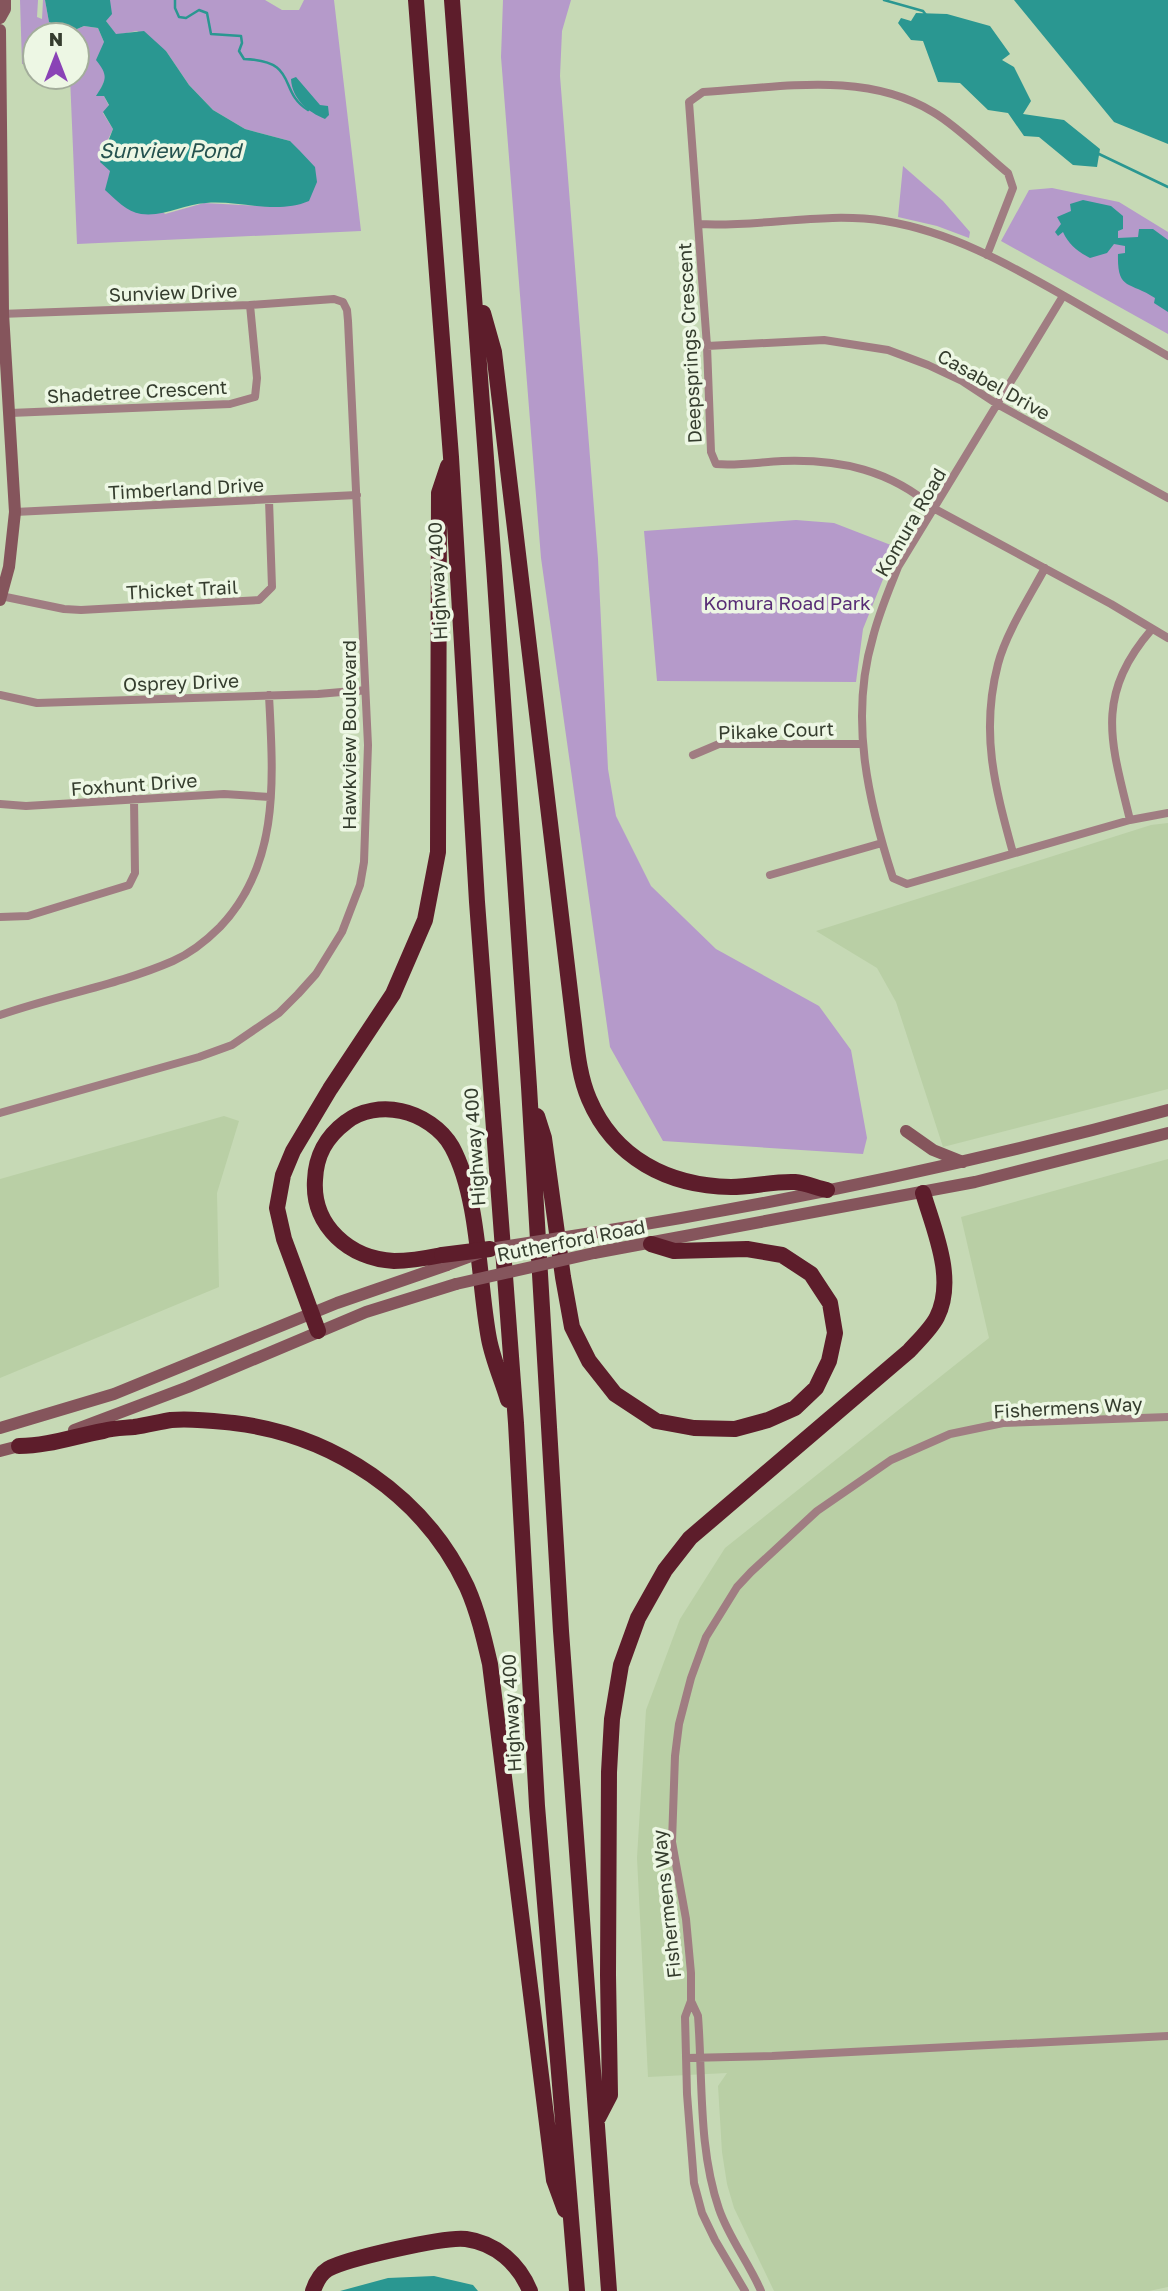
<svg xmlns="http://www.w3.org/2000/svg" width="1168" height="2291" font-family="'Golos Text',sans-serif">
<rect width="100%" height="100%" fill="#c6d9b5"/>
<path fill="#b9cfa5" d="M 1168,823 L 1168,1089 L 943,1147 L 896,1002 L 877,968 L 816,931 L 1151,825 Z
M 224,1116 L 239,1121 L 217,1193 L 219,1287 L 0,1378 L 0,1179 Z
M 1168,1159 L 1168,2287 L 1149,2291 L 774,2291 L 734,2208 L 727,2184 L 722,2152 L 718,2086 L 727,2073 L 648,2077 L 637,1858 L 646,1710 L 680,1619 L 725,1548 L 989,1338 L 961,1217 Z"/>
<path fill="#b59aca" d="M 20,0 L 38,0 L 37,17 L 42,19 L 43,0 L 45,0 L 49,22 L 70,32 L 84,26 L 98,28 L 104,42 L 105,80 L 97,96 L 104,96 L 109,106 L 103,113 L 113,129 L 104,148 L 165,214 L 204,203 L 280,207 L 290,141 L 245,129 L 213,110 L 189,85 L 166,51 L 137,31 L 116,35 L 106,21 L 110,0 L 265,0 L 282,10 L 299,10 L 304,0 L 334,0 L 361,231 L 77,244 L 70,77 L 77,77 L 77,35 L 35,35 L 35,64 L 22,64 Z
M 503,0 L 571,0 L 562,31 L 560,76 L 598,559 L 608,769 L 616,816 L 651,886 L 716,949 L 819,1006 L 851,1050 L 867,1138 L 863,1154 L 663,1141 L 610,1047 L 541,558 L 501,57 Z
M 903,166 L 943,201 L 970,232 L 969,238 L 937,226 L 898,217 Z
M 1052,188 L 1119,202 L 1168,232 L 1168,334 L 1001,241 L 1029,190 Z
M 796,520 L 834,523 L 896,547 L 863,629 L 856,682 L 657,681 L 644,531 Z"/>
<path fill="#2a9791" d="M 45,0 L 110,0 L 112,14 L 106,21 L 116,34 L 144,31 L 166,51 L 189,85 L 213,110 L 245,129 L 290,141 L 299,150 L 315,167 L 317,182 L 309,201 C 276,215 240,200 206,203 C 184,204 165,217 141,214 C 127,212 115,199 105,190 L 110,171 L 100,162 L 113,129 L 103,112 L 109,105 L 104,96 L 96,96 C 106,80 109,76 96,60 L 104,42 L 98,28 L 84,26 L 70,32 L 49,22 Z
M 1014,0 L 1168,0 L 1168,144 L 1114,122 Z
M 916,13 L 947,14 L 990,26 L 1010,54 L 1002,60 L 1014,67 L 1031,101 L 1023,114 L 1064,120 L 1100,149 L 1097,167 L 1073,165 L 1039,137 L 1024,136 L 1008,113 L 988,110 L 960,83 L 938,82 L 923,41 L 911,40 L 898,23 L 901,18 L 911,21 Z
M 296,77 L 320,105 L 328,106 L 329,115 L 325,119 C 308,112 292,99 291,79 Z
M 1083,200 L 1111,206 L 1123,216 L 1123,229 L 1118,231 L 1118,238 L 1138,237 L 1139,229 L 1153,229 L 1168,240 L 1168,312 L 1154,303 L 1155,298 C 1129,281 1117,291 1118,254 L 1125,253 L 1125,246 L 1114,244 L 1107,253 L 1090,258 C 1077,251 1069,245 1063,232 L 1058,236 L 1055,232 L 1061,224 L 1057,217 L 1071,211 L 1070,204 Z
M 434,2276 L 473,2285 L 478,2291 L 340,2291 L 388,2278 Z"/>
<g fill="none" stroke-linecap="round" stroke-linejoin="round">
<path stroke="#2a9791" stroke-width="2.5" d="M 175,0 L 175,8 L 179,17 L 186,18 L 199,10 L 207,13 L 211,34 L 241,36 L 242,43 L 239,51 L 244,59 C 300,61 277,91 308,110
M 884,0 L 923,11 L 926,15
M 1099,154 L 1168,187"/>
<path stroke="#a07d82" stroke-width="8" d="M 698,224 C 760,228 823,211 885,221 C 952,232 1008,264 1066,297 C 1100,317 1134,336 1168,356
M 987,255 L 1013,188 L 1008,173 C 986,155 957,126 933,112 C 864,70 779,88 703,92 L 689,102 L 707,346 L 711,452 L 716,464 C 738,466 760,462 782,461 C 841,459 890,470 935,509 L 1111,604 L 1168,638
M 1063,296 L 898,567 C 889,590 879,613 873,637 C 849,718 868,801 893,878 L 907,884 L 1130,820 L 1168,813
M 0,314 L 250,305 L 334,299 L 343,302 L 347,310 L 348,321 L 368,745 L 364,862 L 360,885 L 342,932 L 316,974 L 298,994 L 279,1013 L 232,1045 L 199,1057 L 0,1113
M 707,346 L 824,340 L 888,350 L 928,365 L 962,381 L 997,404 L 1168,498
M 10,413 L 230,404 L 255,397 L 257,378 L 250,305
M 15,512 L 357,495
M 1,596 L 64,609 L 81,610 L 259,600 L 272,587 L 269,500
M 0,695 L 37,703 L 318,694 L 365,690
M 693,755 L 719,744 L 862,744
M 0,804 L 26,806 L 224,794 L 270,797
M 1130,820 C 1111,742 1094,696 1152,629
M 1013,853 C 995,787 980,733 998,664 C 1006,633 1030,596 1045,568
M 770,875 L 882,843
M 0,917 L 28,916 L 129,885 L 135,873 L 134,799
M 0,1015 C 57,995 118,985 173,961 C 191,953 206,941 220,927 C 281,863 273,777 269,695
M 691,2001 L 698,2016 C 703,2081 698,2148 719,2209 C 729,2238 749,2263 761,2291
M 686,2058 L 772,2056 L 1168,2036
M 745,2291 L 715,2240 L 702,2213 L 694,2183 L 687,2094 L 685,2017 L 691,2001 L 691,1973 L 686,1919 L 672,1842 L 675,1756 L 679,1724 L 691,1678 L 706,1637 L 737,1587 L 751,1572 L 817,1511 L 891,1460 L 950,1434 L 1003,1423 L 1168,1417"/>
<path stroke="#85555c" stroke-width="12" d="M 0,18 L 5,9 L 5,0
M 0,30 L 3,313 L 15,512 L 9,567 L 0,600
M 906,1131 L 933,1150 L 963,1162
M 592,1233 C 786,1202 978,1162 1168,1110
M 594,1253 L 975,1182 L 1168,1133
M 0,1428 L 114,1394 L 337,1303 L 447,1265
M 74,1430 L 188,1387 L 366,1312 L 456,1284
M 0,1451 L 27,1444"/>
<path stroke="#5d1d2b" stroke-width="16" d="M 416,0 L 451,457 L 477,902 L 516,1423 L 537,1806 L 577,2291
M 452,0 L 494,566 L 529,1087 L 561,1631 L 609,2291
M 483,313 L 494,352 L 574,1025 C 577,1049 579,1076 589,1099 C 614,1158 668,1186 731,1187 C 752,1187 774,1181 795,1182 C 806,1183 817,1188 827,1190
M 537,1116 L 544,1138 L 563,1277 L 572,1327 L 589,1361 L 615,1394 L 656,1421 L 694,1428 L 735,1429 L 768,1420 L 795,1408 L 816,1388 L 829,1361 L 835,1333 L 830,1303 L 811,1274 L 782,1255 L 747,1249 L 674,1251 L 651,1244
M 442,1255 C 427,1258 410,1261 394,1261 C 350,1259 312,1226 315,1180 C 316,1155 326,1137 346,1122 C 361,1110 383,1107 401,1111 C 421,1115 442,1129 452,1147 C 480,1199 478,1281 489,1339 C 493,1360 502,1380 508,1400
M 318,1331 L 284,1239 L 277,1208 L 283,1175 L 293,1151 L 330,1089 L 393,994 L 425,920 L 438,852 L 439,493 L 448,466
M 19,1446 C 48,1446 75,1436 103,1431 C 113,1428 124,1428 134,1427 C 147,1425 159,1422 171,1420 C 192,1418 214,1421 234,1423 C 333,1435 424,1495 467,1587 C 478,1612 484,1638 490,1664 L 554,2180 L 565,2210
M 598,2118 L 610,2095 L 608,1975 L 609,1772 L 612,1719 L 621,1665 L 638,1618 L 665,1570 L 690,1538 L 909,1351 C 918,1341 931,1329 937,1317 C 956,1279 934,1230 923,1193
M 313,2291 C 316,2282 320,2274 328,2269 C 346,2259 445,2236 466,2239 C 496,2243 519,2264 530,2291"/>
<path stroke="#85555c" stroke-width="12" d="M 447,1265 L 490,1249 L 592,1233
M 456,1284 L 594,1253"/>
<path stroke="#5d1d2b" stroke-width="16" d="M 442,1255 L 490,1249"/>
</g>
<g text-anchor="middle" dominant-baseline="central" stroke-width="7" stroke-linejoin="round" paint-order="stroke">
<g font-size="19" fill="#353d2e" stroke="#edf7e4">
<text transform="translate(173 292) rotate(-2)">Sunview Drive</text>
<text transform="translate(689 343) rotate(-93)">Deepsprings Crescent</text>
<text transform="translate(994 384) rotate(29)">Casabel Drive</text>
<text transform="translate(137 391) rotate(-3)">Shadetree Crescent</text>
<text transform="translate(186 488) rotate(-3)">Timberland Drive</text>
<text transform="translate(910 522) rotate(-60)">Komura Road</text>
<text transform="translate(437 581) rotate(-93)">Highway 400</text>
<text transform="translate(182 589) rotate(-3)">Thicket Trail</text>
<text transform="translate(181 682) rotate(-2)">Osprey Drive</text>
<text transform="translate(776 730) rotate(-2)">Pikake Court</text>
<text transform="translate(348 735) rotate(-90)">Hawkview Boulevard</text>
<text transform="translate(134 784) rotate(-4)">Foxhunt Drive</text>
<text transform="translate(474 1147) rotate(-94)">Highway 400</text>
<text transform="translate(571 1240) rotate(-11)">Rutherford Road</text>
<text transform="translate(1068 1407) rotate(-3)">Fishermens Way</text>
<text transform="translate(511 1713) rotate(-93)">Highway 400</text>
<text transform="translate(666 1904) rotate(-96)">Fishermens Way</text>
</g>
<g font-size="19" fill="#582c75" stroke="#edf7e4">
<text x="787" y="602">Komura Road Park</text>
</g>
<g font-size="21" font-style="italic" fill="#25524f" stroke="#edf7e4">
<text x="170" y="150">Sunview Pond</text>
</g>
</g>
<g transform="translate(56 56)"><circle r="33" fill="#edf7e4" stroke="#a3ad9b" stroke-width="2"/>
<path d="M0-5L12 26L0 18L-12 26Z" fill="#8a43b6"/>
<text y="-10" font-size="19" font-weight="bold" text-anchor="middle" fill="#353d2e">N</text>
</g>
</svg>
